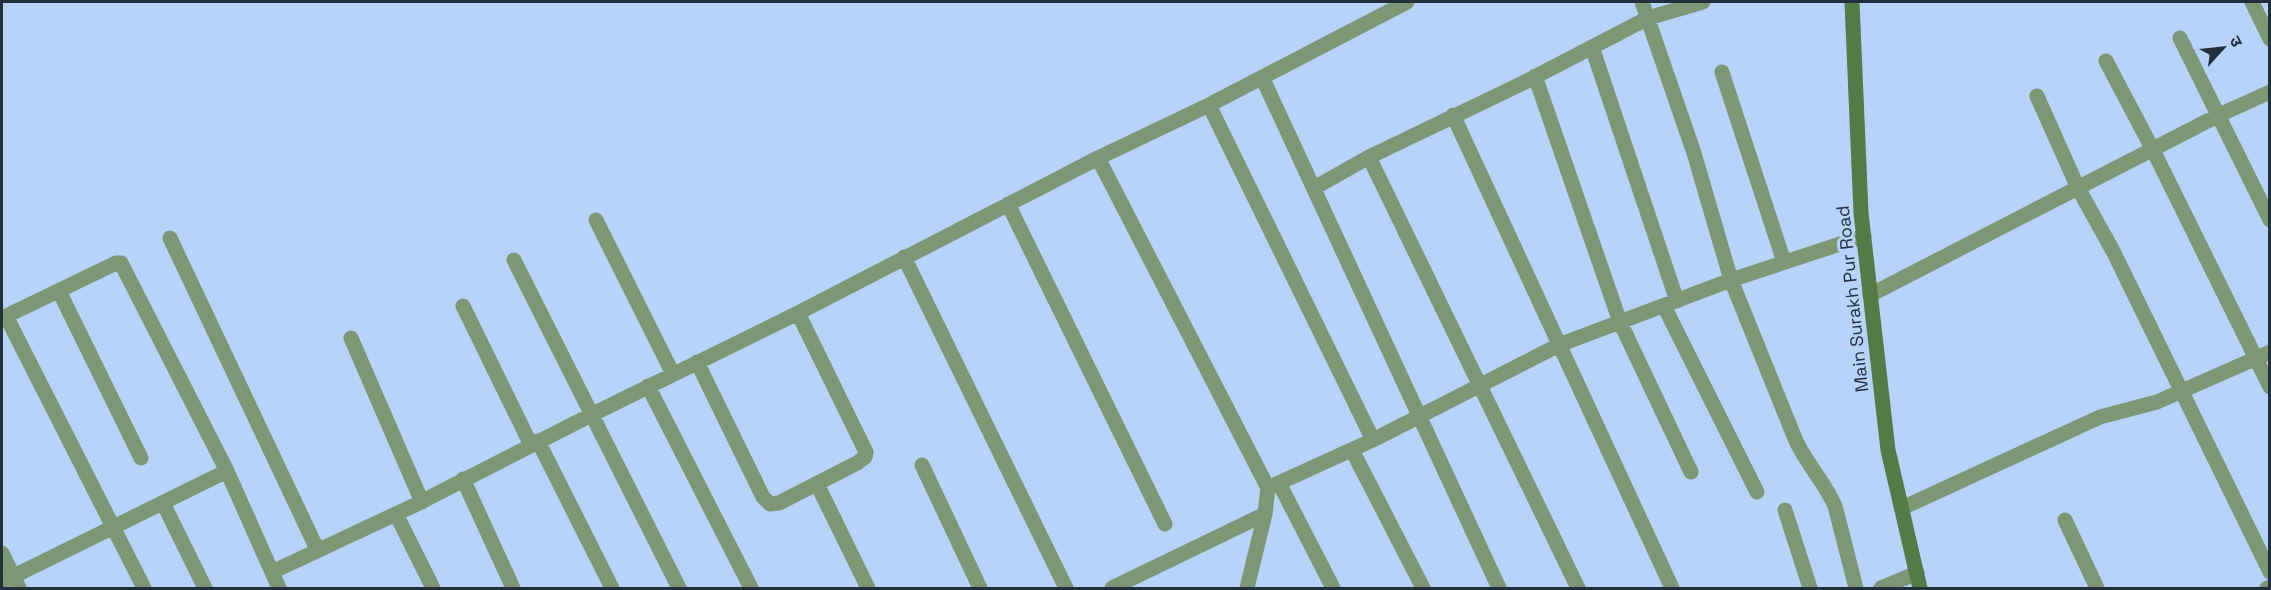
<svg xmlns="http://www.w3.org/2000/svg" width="2271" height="590" font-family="'Space Grotesk','Noto Sans Devanagari',sans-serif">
<rect width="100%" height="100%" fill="#b7d3fa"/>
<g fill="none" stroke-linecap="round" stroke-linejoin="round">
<path stroke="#7d9674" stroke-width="15" d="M 1642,2 L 1694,153 L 1731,280 L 1796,441 C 1807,464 1825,483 1835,506 L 1856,588
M 2252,2 L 2270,39
M 2180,38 L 2270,220
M 1592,47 L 1677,301
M 2106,61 L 2153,150 L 2270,387
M 1722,72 L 1784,262
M 1535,76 L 1620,322 L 1691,472
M 1262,77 L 1499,588
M 2037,96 L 2078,188 L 2113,251 L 2270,572
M 1209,105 L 1373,440
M 1453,115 L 1672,588
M 1369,157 L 1578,588
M 1098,158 L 1268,488 L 1265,514 L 1247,588
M 1314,188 L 1369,157 L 1521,84 L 1648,18 L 1703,2
M 1008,204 L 1165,524
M 596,220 L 673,374
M 170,238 L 317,549
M 904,257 L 1066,588
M 514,260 L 679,588
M 59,291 L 141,458
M 1870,295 L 2219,115 L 2270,92
M 463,306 L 531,445
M 1664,306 L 1757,492
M 6,316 L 144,588
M 2,318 L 116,263 L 121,263 L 227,471 L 279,588
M 351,338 L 422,502
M 697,362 L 763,497 L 770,504 L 779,503 L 857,463 L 865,457 L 866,452 L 798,313
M 648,386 L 751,588
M 538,441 L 612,588
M 1352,450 L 1423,588
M 922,465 L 980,588
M 463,479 L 513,588
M 1279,483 L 1333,588
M 817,484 L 868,588
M 1268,488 L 1373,440 L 1559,345 L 1731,280 L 1864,236
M 163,503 L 205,588
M 1902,508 L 2100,417 L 2157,402 L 2270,352
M 1785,510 L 1810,588
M 396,514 L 433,588
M 2065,520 L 2097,588
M 2,553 L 19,588
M 272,572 L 415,505 L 591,415 L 798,313 L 1098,158 L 1209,105 L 1407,2
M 2,582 L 227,471
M 1112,588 L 1265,514
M 1881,588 L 1917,573
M 2267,588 L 2270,587"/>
<path stroke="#557947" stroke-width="15" d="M 1852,2 L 1861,213 L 1888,450 L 1920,588"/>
</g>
<g text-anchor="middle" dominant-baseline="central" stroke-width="6" stroke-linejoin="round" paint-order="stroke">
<g font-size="18" fill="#242f3e" stroke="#b7d3fa">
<text transform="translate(1852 299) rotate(-96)">Main Surakh Pur Road</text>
</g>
</g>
<rect width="2271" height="590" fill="none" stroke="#242f3e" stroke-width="6"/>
<g transform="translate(2223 48) rotate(63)" stroke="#b7d3fa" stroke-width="4.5" paint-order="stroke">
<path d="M0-4.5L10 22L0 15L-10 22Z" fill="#242f3e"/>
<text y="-9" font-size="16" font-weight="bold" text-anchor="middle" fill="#242f3e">उ</text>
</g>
</svg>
